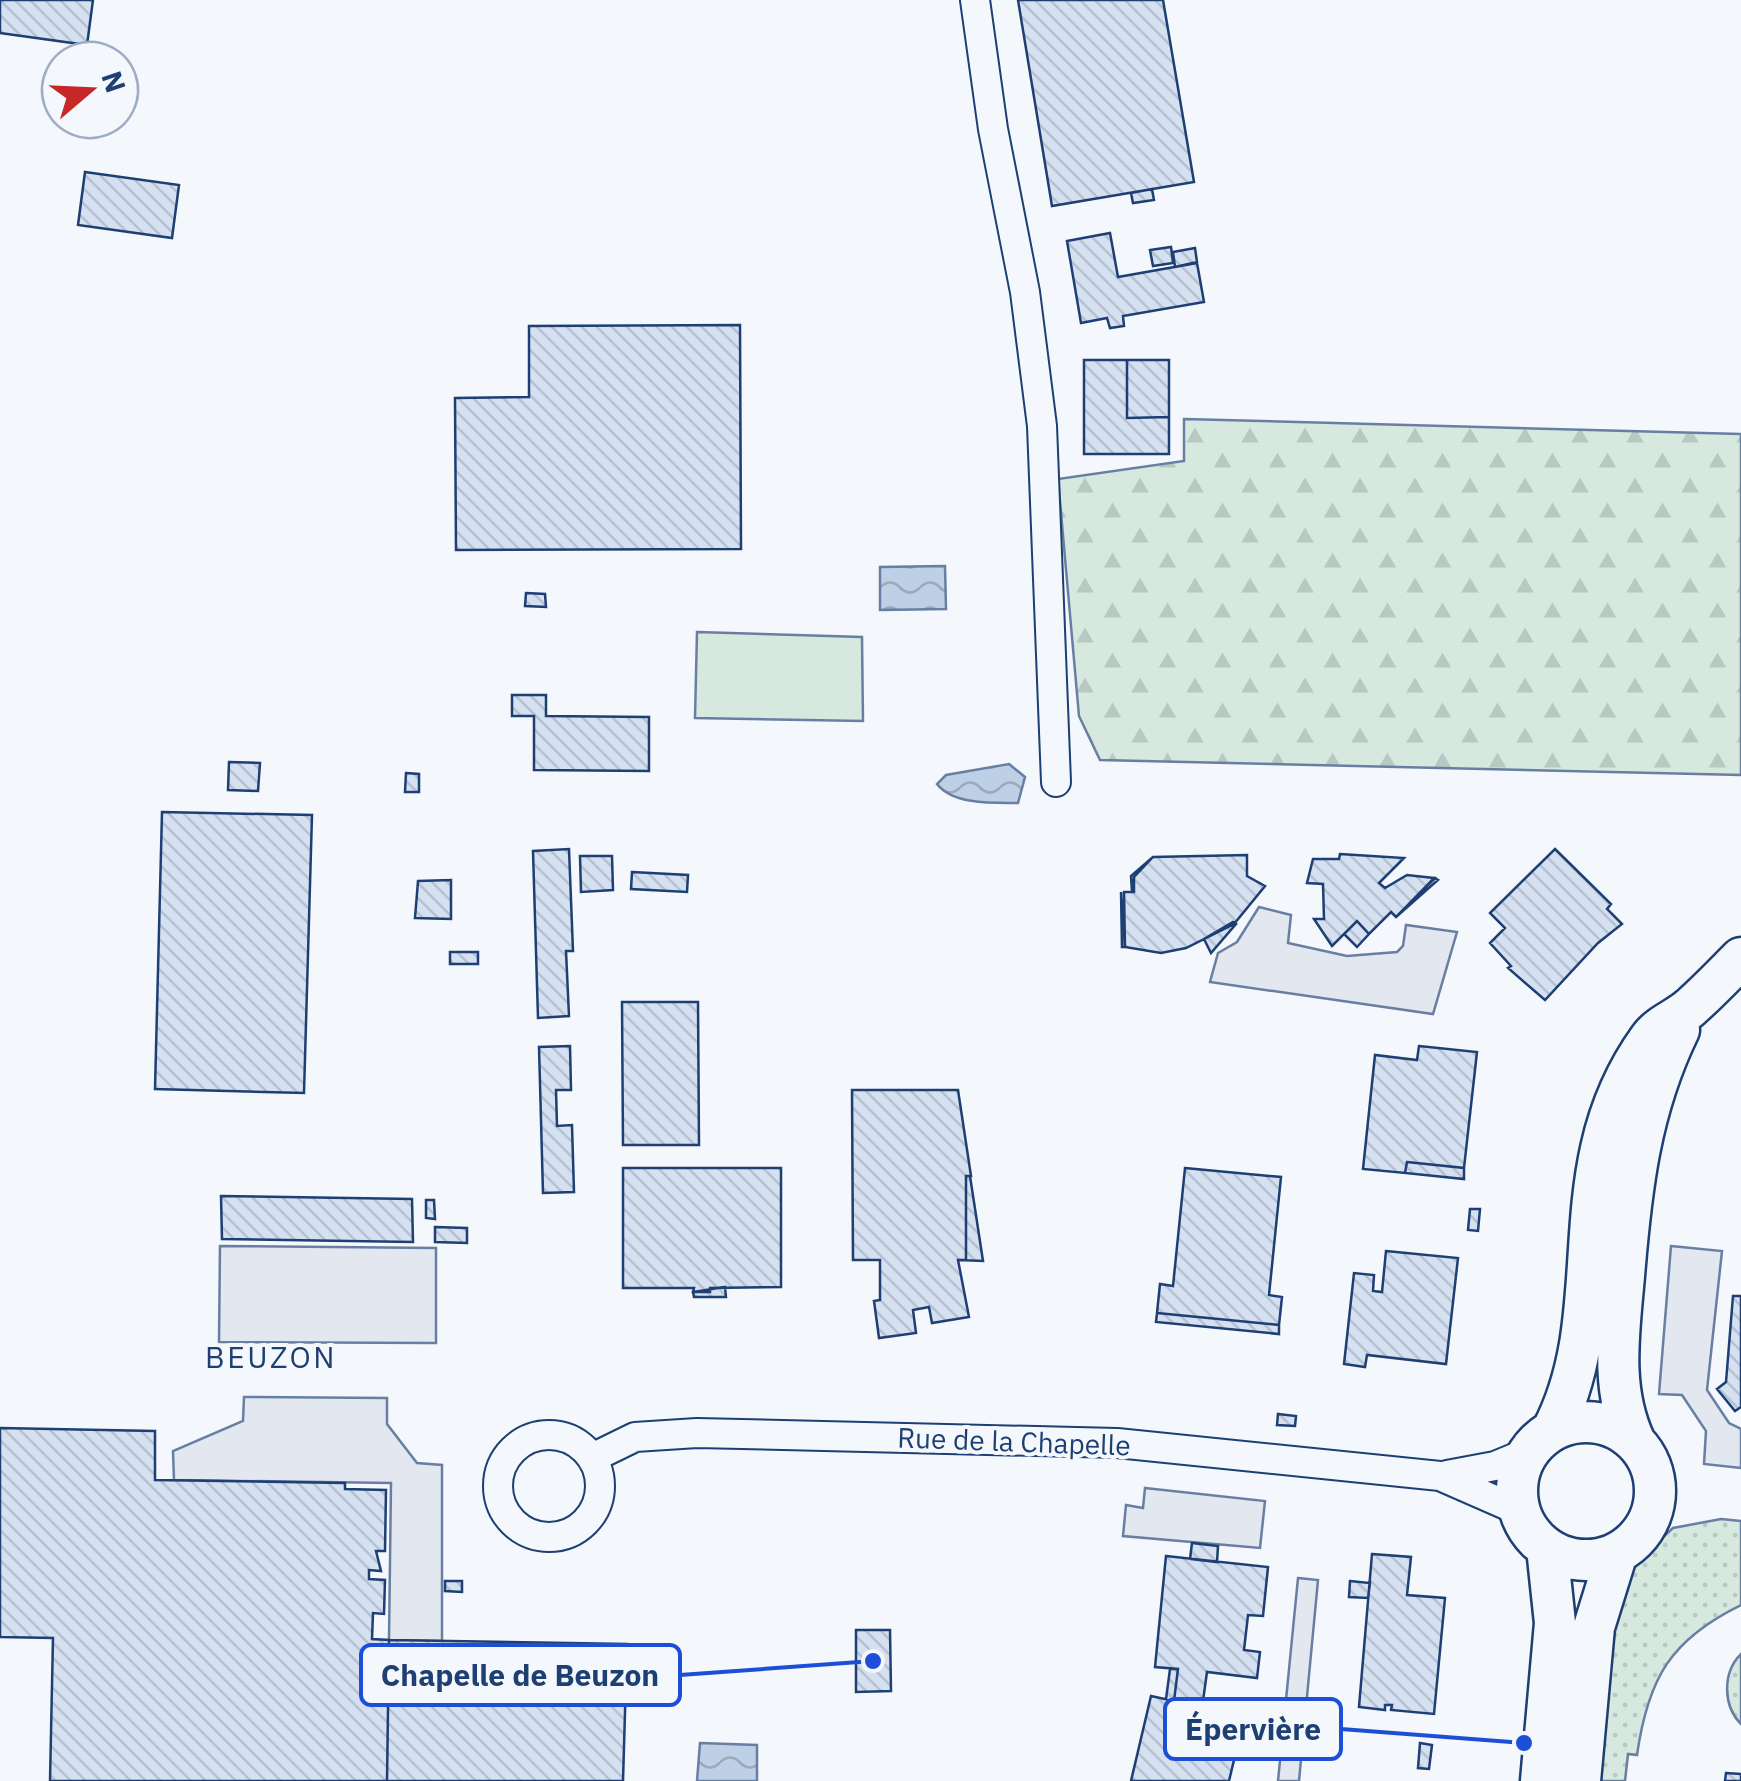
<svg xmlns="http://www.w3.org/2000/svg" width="1741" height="1781" font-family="'IBM Plex Sans',sans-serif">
<defs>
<pattern id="grass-dots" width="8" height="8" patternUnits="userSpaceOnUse" patternTransform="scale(2.5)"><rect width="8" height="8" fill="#d7e8df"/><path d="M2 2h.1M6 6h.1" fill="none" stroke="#b8c8c3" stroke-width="1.8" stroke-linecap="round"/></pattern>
<pattern id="forest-firs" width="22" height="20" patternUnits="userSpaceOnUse" patternTransform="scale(2.5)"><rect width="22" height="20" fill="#d7e8df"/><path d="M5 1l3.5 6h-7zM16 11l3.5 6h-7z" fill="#b8c8c3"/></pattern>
<pattern id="water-waves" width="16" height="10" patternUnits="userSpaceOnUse" patternTransform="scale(2.5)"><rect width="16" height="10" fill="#bed0e5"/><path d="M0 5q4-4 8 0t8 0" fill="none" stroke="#9aaabe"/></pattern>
<pattern id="building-back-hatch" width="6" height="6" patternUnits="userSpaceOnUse" patternTransform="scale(2.5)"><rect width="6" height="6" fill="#d5e0f0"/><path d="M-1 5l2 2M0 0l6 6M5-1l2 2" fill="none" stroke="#b6c1d1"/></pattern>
</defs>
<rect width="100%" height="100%" fill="#f4f7fb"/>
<path fill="url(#grass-dots)" stroke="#687fa3" stroke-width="2.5" d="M 1721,1519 L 1741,1521 L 1741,1605 C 1671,1639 1648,1678 1637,1755 L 1628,1754 L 1625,1781 L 1593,1781 L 1604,1647 L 1623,1574 L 1673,1528 Z
M 1741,1654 L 1741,1724 C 1723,1706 1722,1673 1741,1654 Z"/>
<path fill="url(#forest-firs)" stroke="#687fa3" stroke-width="2.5" d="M 1184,419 L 1741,434 L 1741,775 L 1100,760 L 1079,716 L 1058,479 L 1184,461 Z"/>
<path fill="#d7e8df" stroke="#687fa3" stroke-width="2.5" d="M 697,632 L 862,637 L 863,721 L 695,718 Z"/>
<path fill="#e3e8f0" stroke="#687fa3" stroke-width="2.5" d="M 1259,907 L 1291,915 L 1288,943 L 1347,956 L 1397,952 L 1403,946 L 1406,925 L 1457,932 L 1433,1014 L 1210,982 L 1218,953 L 1237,942 Z
M 220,1246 L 436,1248 L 436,1343 L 219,1342 Z
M 1671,1246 L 1722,1251 L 1707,1390 L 1729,1423 L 1741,1429 L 1741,1468 L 1704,1464 L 1706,1431 L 1682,1395 L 1659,1394 Z
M 244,1397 L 387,1398 L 387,1424 L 417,1463 L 442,1465 L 442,1641 L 389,1640 L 391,1483 L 174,1480 L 173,1451 L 243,1421 Z
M 1145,1488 L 1265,1501 L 1260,1548 L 1123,1536 L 1126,1505 L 1143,1508 Z
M 1298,1578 L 1318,1580 L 1299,1781 L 1278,1781 Z"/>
<path fill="url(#water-waves)" stroke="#687fa3" stroke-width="2.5" d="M 945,566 L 946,609 L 880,610 L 880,567 Z
M 1009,764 L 1025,777 L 1018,803 C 994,803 953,805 937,784 L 946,775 Z
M 700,1743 L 757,1745 L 757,1781 L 697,1781 Z"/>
<path fill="url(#building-back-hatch)" stroke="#1d3f73" stroke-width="2.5" d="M 0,0 L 93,0 L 87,45 L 0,33 Z
M 1018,0 L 1163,0 L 1194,182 L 1052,206 Z
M 85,172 L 179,185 L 172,238 L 78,225 Z
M 1152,189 L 1154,200 L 1133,203 L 1131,193 Z
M 1110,233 L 1118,277 L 1197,263 L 1204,302 L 1123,316 L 1124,326 L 1110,328 L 1107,318 L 1081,323 L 1067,241 Z
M 1171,247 L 1173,263 L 1153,266 L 1150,250 Z
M 1195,248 L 1197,262 L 1175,267 L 1173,252 Z
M 740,325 L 741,549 L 456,550 L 455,398 L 529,397 L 529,326 Z
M 1084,360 L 1127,360 L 1127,418 L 1169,417 L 1169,454 L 1084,454 Z
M 1127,360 L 1169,360 L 1169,417 L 1127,418 Z
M 526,593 L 545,594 L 546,607 L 525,606 Z
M 512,695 L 546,695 L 546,716 L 649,717 L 649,771 L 534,770 L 534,716 L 512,716 Z
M 229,762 L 260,763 L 258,791 L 228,790 Z
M 406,773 L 419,774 L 419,792 L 405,792 Z
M 162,812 L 312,815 L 304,1093 L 155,1089 Z
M 569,849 L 573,951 L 566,951 L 569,1016 L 538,1018 L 533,851 Z
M 1555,849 L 1611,904 L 1607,909 L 1622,924 L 1598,943 L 1545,1000 L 1508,968 L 1511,966 L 1490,943 L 1505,928 L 1490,913 Z
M 1340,854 L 1404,858 L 1379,883 L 1385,888 L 1407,875 L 1434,878 L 1396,917 L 1391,912 L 1369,934 L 1357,921 L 1332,946 L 1314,919 L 1324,919 L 1323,884 L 1307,883 L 1313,859 L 1339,859 Z
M 1247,855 L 1247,876 L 1265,886 L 1234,924 L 1186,948 L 1161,953 L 1125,947 L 1124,892 L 1134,892 L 1134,877 L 1153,857 Z
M 580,856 L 612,856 L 613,890 L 581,892 Z
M 1153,857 L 1134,877 L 1132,892 L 1131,876 Z
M 632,872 L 688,875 L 687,892 L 631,889 Z
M 1435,878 L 1438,880 L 1396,917 Z
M 451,880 L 451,919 L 415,918 L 418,881 Z
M 1121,892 L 1125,947 L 1122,947 Z
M 1357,921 L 1369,934 L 1357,947 L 1344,934 Z
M 1233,922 L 1236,924 L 1211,953 L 1204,939 Z
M 450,952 L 478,952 L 478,964 L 450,964 Z
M 622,1002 L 698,1002 L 699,1145 L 623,1145 Z
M 570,1046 L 571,1090 L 556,1090 L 557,1126 L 572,1125 L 574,1192 L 543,1193 L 539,1047 Z
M 1419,1046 L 1477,1052 L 1464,1168 L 1407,1162 L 1405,1173 L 1363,1169 L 1375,1055 L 1417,1060 Z
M 852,1090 L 958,1090 L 971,1176 L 966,1176 L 966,1260 L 958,1260 L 969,1317 L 932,1323 L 929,1307 L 913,1310 L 916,1333 L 879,1338 L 874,1301 L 880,1300 L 880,1260 L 853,1260 Z
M 1407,1162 L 1464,1168 L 1464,1179 L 1405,1173 Z
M 623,1168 L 781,1168 L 781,1287 L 710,1288 L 710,1292 L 693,1292 L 694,1288 L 623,1288 Z
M 1185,1168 L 1281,1177 L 1269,1295 L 1282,1297 L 1279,1325 L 1157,1313 L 1160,1284 L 1173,1286 Z
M 966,1176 L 970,1176 L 983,1261 L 958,1260 L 966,1260 Z
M 221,1196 L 412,1199 L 413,1242 L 222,1239 Z
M 426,1200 L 434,1200 L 435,1219 L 426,1218 Z
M 1470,1209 L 1480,1209 L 1478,1231 L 1468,1230 Z
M 435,1227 L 467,1228 L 467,1243 L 435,1242 Z
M 1386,1251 L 1458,1258 L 1446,1364 L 1367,1355 L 1365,1367 L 1344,1364 L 1354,1273 L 1374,1275 L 1373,1291 L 1382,1292 Z
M 725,1287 L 726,1297 L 694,1297 L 693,1292 Z
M 1733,1296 L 1741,1296 L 1741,1407 L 1735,1411 L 1717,1389 L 1726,1382 Z
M 1157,1313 L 1279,1325 L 1279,1334 L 1156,1322 Z
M 1278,1414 L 1296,1416 L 1295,1426 L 1277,1425 Z
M 0,1428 L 155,1431 L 155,1480 L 345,1483 L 345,1489 L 386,1490 L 385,1551 L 376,1551 L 381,1571 L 369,1570 L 369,1579 L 385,1580 L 384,1614 L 373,1613 L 372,1639 L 389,1640 L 387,1781 L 50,1781 L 53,1638 L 0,1637 Z
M 1192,1543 L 1218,1546 L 1217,1562 L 1190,1559 Z
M 1372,1554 L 1411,1557 L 1407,1595 L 1445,1598 L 1434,1714 L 1391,1710 L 1392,1705 L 1385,1705 L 1385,1710 L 1359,1707 Z
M 1166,1556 L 1268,1567 L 1263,1616 L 1248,1615 L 1244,1650 L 1260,1652 L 1257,1678 L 1207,1672 L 1202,1708 L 1244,1718 L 1229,1781 L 1131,1781 L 1151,1696 L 1174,1701 L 1178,1669 L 1155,1667 Z
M 445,1581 L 462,1581 L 462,1592 L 445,1591 Z
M 1350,1581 L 1370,1583 L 1368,1598 L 1349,1597 Z
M 856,1630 L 890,1630 L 891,1691 L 856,1692 Z
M 389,1640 L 627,1644 L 623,1781 L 387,1781 Z
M 1170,1669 L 1178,1669 L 1174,1701 L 1166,1699 Z
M 1420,1743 L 1432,1745 L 1429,1769 L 1418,1768 Z
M 1726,1773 L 1741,1774 L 1741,1781 L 1725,1781 Z"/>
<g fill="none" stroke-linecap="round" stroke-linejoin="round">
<g stroke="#1d3f73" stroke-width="32">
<path id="street" d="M 975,0 L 993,129 L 1025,292 L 1042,426 L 1056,782
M498 1486a51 51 0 1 1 102 0a51 51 0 1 1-102 0Z
M 592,1458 L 635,1437 L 697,1433 L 1117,1443 L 1440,1476 L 1520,1511
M 1447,1475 L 1495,1466 L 1529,1452"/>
</g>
<g stroke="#1d3f73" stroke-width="45">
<path id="secondary" d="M1517 1491a69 69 0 1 1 138 0a69 69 0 1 1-138 0Z
M 1552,1431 C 1617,1307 1555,1169 1650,1038 C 1660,1024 1680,1018 1692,1006 C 1709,991 1725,974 1741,958
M 1635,1442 C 1610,1389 1619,1333 1624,1276 C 1631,1189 1640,1110 1679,1030
M 1541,1781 L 1555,1623 L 1547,1548
M 1580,1781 L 1594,1627 L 1617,1553"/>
</g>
<use href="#street" stroke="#f4f7fb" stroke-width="28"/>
<use href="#secondary" stroke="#f4f7fb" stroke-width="40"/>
</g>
<g text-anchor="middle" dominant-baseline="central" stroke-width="8" stroke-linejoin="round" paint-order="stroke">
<g font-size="28" fill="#1d3f73" stroke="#f4f7fb">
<text transform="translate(1014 1441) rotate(2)">Rue de la Chapelle</text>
</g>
<g font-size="30" letter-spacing="2.5" fill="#1d3f73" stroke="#f4f7fb">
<text x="271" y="1356">BEUZON</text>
</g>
</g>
<path fill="none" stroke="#1d4ed8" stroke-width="4" d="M873 1661L680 1675M1524 1743L1341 1729"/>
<g fill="#1d4ed8" stroke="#f4f7fb" stroke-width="4">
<circle cx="873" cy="1661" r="10"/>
<circle cx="1524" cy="1743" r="10"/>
</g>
<g fill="#f4f7fb" stroke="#1d4ed8" stroke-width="4">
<rect x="361" y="1645" width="319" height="60" rx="10"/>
<rect x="1165" y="1699" width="176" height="60" rx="10"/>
</g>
<g font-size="30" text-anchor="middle" font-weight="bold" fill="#1d3f73">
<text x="520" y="1686">Chapelle de Beuzon</text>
<text x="1253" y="1740">Épervière</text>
</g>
<g transform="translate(90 90) rotate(71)"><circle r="48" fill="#f4f7fb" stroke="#9eadc5" stroke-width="2.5"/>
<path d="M0-8L18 38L0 25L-18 38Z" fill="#c62828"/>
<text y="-15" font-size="28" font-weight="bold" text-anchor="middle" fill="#1d3f73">N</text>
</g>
</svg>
